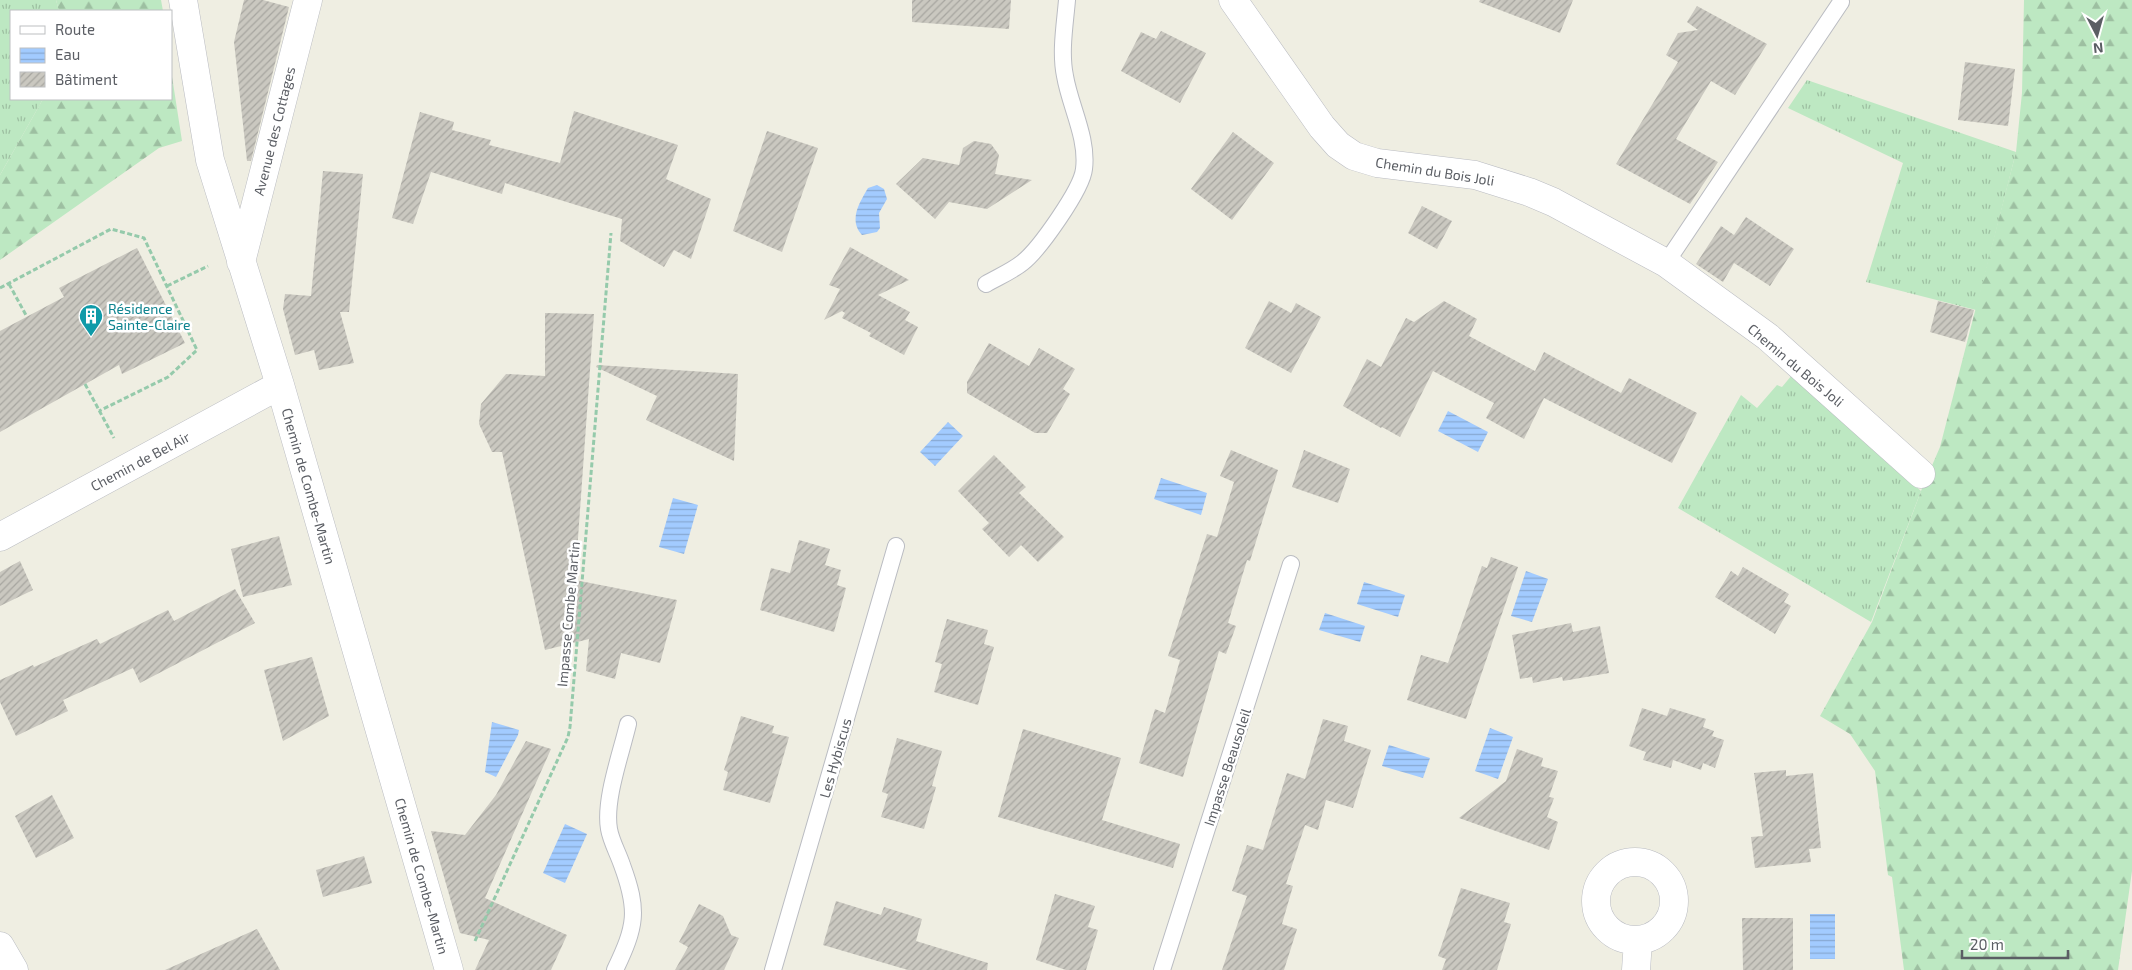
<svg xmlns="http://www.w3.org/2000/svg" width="2132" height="970" font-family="'Exo 2',sans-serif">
<defs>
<pattern id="grass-tufts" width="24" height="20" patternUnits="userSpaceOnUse" patternTransform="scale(1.25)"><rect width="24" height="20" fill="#bde8c2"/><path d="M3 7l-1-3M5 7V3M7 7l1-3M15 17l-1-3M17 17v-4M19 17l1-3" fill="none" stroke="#9dbfa1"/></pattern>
<pattern id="forest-firs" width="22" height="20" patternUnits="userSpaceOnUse" patternTransform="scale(1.25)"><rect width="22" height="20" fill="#bde8c2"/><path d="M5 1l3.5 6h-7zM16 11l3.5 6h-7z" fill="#9dbfa1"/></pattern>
<pattern id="water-rules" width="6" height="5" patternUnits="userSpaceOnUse" patternTransform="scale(1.25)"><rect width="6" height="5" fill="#a2cbff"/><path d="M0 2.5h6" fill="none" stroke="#87a8d2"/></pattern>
<pattern id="building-hatch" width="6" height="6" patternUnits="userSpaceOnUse" patternTransform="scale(1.25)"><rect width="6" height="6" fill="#cac8c0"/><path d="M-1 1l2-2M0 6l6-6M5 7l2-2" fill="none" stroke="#a7a6a0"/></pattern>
</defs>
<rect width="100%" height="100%" fill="#efeee2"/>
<path fill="url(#grass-tufts)" d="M 0,0 L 56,0 L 59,11 L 11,11 L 11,99 L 43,99 L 0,175 Z
M 1807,80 L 2016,152 L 1976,310 L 1866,282 L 1903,163 L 1788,108 Z
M 1792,375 L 1921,491 L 1871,622 L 1678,508 L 1741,395 L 1757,408 L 1777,385 L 1782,387 Z"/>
<path fill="url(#forest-firs)" d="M 56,0 L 161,0 L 163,11 L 59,11 Z
M 2024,0 L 2132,0 L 2132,871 L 2118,970 L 1904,970 L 1892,877 L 1888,875 L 1875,771 L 1850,734 L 1820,716 L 1872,622 L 1921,491 L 1940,447 L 2016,152 L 2022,93 Z
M 171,70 L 182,141 L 159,148 L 0,260 L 0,175 L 43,99 L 171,99 Z"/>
<path fill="url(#water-rules)" d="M 877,185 L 884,189 L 887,199 L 879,213 L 880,228 L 877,232 L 862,235 C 848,220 860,202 868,188 Z
M 1448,411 L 1488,432 L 1478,452 L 1438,431 Z
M 948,422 L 963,436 L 935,466 L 920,452 Z
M 1161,478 L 1207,493 L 1201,515 L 1154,499 Z
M 673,498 L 698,505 L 684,554 L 659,547 Z
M 1526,571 L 1548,579 L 1532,622 L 1511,616 Z
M 1364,582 L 1405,595 L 1398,617 L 1357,604 Z
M 1325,613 L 1365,626 L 1360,642 L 1319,630 Z
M 492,722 L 519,730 L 518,735 L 496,777 L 485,772 Z
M 1490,728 L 1513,737 L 1498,779 L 1475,771 Z
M 1389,745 L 1430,758 L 1423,778 L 1382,766 Z
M 565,824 L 587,834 L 565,883 L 543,873 Z
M 1810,914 L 1835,914 L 1835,959 L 1810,959 Z"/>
<path fill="url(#building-hatch)" d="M 244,0 L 263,0 L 289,7 L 251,161 L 247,161 L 234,42 Z
M 912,0 L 1011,0 L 1009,29 L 912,22 Z
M 1480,0 L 1573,0 L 1560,33 L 1479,2 Z
M 1697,6 L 1767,44 L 1735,95 L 1711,81 L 1676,139 L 1718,162 L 1690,204 L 1616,164 L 1678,62 L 1666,55 L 1678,33 L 1698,30 L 1687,22 Z
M 1161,31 L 1206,53 L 1180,103 L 1121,71 L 1141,32 L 1156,39 Z
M 1965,62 L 2015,69 L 2008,126 L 1958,120 Z
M 574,111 L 678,145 L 666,179 L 711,199 L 691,259 L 674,250 L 664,267 L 620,241 L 622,219 L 505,183 L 502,194 L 431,172 L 413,224 L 392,218 L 420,112 L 454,122 L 452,130 L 491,140 L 489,145 L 560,163 Z
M 767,131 L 818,148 L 782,252 L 733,231 Z
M 1233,132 L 1274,163 L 1232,220 L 1191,189 Z
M 974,141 L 991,144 L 999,155 L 995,174 L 1032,180 L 987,209 L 949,202 L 935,219 L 896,184 L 923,158 L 959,165 L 963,148 Z
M 323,171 L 363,174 L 349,312 L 340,312 L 354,363 L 319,370 L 314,350 L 295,355 L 283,309 L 285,294 L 311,296 Z
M 1422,206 L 1452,221 L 1437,249 L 1408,233 Z
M 1746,217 L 1794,249 L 1770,286 L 1734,263 L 1723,282 L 1696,264 L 1721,226 L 1734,235 Z
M 850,247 L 909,280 L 878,295 L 910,312 L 905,320 L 918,327 L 904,355 L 869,336 L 871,333 L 842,318 L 845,313 L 842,311 L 824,320 L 840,289 L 829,285 Z
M 137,248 L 185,343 L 122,374 L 119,365 L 0,432 L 0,331 L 64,297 L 59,288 Z
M 1269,301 L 1291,313 L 1296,303 L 1321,317 L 1291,373 L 1245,348 Z
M 1444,301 L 1477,319 L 1469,336 L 1535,371 L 1544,352 L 1621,393 L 1629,378 L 1697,413 L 1672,463 L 1544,398 L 1524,439 L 1486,418 L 1494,403 L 1433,371 L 1400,437 L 1382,427 L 1381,428 L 1343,406 L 1367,359 L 1381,367 L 1406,318 L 1414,322 Z
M 1938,301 L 1974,310 L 1965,342 L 1930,332 Z
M 545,313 L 594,314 L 575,580 L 677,600 L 660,663 L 621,653 L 615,679 L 586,671 L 589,639 L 545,650 L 502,452 L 492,452 L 479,424 L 481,404 L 506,374 L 545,376 Z
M 989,343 L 1029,366 L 1039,348 L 1075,369 L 1063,389 L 1070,394 L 1047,433 L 1035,433 L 967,393 L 967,382 Z
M 597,365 L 738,374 L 734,461 L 646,420 L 657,396 L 596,367 Z
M 1231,450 L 1278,470 L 1250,561 L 1247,560 L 1228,623 L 1236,626 L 1226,654 L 1219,651 L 1183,777 L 1139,763 L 1155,709 L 1165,713 L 1180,660 L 1168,656 L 1207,534 L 1217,537 L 1234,482 L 1220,476 Z
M 1304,450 L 1350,469 L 1338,503 L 1292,487 Z
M 994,455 L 1026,487 L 1019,493 L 1064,537 L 1038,562 L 1021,545 L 1009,557 L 982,529 L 989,523 L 958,491 Z
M 279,536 L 292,585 L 243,597 L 231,549 Z
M 799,540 L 830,549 L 825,565 L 841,570 L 837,585 L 846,588 L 834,632 L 760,610 L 771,568 L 790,573 Z
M 1491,557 L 1518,567 L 1466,719 L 1407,700 L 1421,655 L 1448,663 L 1482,566 L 1487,568 Z
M 20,561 L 33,590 L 0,606 L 0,572 Z
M 1743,567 L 1789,594 L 1784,602 L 1791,606 L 1775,634 L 1715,597 L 1731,571 L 1738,576 Z
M 235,589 L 255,623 L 140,683 L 133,668 L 63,700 L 68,711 L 16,736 L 0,702 L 0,680 L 33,665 L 34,667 L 97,639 L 100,644 L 168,610 L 174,621 Z
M 947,619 L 988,630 L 984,644 L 994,647 L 978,705 L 934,692 L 942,664 L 935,662 Z
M 1571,623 L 1573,632 L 1600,626 L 1609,673 L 1563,681 L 1562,677 L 1533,683 L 1532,677 L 1520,679 L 1512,635 Z
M 312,657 L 329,716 L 283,741 L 264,670 Z
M 1642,708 L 1667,716 L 1670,708 L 1706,719 L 1703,727 L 1714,731 L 1712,736 L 1724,740 L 1715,768 L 1703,763 L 1701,770 L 1673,760 L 1671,768 L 1643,760 L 1646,752 L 1629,746 Z
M 741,716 L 774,726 L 772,733 L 789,737 L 770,803 L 723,790 L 728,772 L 724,770 Z
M 1323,719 L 1348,726 L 1344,741 L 1371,750 L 1353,808 L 1326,800 L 1318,830 L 1305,825 L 1286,884 L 1293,886 L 1282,924 L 1297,929 L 1284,970 L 1222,970 L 1247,896 L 1232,891 L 1247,845 L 1263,850 L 1287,773 L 1305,779 Z
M 1023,729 L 1121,758 L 1102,820 L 1180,844 L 1173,868 L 998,817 Z
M 897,738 L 942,751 L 932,786 L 936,787 L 924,829 L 881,817 L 888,794 L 882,792 Z
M 526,741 L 551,749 L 485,898 L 567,935 L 551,970 L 475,970 L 489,940 L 460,933 L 431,831 L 465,835 L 496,795 Z
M 1517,749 L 1543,758 L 1541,766 L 1558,771 L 1549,797 L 1554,798 L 1547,817 L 1558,822 L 1549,850 L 1459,818 L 1506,781 Z
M 1786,770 L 1786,776 L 1813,773 L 1821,848 L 1809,849 L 1811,862 L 1755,868 L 1751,837 L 1763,836 L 1754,773 Z
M 52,795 L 74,838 L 36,858 L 15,816 Z
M 364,856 L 372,883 L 323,897 L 316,870 Z
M 1461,888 L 1510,903 L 1504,922 L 1511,924 L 1497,970 L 1442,970 L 1446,959 L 1438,956 Z
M 1055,894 L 1095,906 L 1088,927 L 1098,930 L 1086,970 L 1066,970 L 1036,960 Z
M 836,901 L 881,915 L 884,907 L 922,919 L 916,941 L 988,963 L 987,970 L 908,970 L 823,945 Z
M 699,904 L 723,916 L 731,935 L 739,938 L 724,970 L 675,970 L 688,947 L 679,942 Z
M 1742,918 L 1793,918 L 1793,970 L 1743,970 Z
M 257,929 L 280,970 L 165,970 Z"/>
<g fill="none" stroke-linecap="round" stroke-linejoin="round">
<g stroke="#babcc2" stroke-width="18">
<path id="lane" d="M 1666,263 L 1841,2
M 986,284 C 998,277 1012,271 1022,263 C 1039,250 1082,189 1084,169 C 1088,138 1070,106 1065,76 C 1060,52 1065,24 1067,0
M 615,970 C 636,926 639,911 622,865 C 618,853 611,841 609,829 C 604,800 621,754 628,724
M 773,970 L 896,546
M 1162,970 L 1291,564"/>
</g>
<g stroke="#babcc2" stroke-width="29">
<path id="street" d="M 183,0 L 210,160 L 280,385 L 449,970
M 1233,0 L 1322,127 L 1338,145 L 1354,156 L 1377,163 L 1475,175 L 1529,192 L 1553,202 L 1666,263 L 1768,337 L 1921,474
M 241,262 L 308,0
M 0,537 L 280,385
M1596 901a39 39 0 1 1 78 0a39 39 0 1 1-78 0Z
M 0,946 L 14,970
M 1636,970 L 1638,941"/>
</g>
<path stroke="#95caab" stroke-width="3" stroke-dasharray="5 2.5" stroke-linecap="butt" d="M 9,284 L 27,317
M 167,286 L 208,266
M 0,288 L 111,229 L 144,238 L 197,350 L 168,377 L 99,411
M 85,384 L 114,438
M 475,941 L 568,737 L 570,727 L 611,233"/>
<use href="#lane" stroke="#fff" stroke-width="16"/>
<use href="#street" stroke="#fff" stroke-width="28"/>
</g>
<defs>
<g id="building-pin" transform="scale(1.25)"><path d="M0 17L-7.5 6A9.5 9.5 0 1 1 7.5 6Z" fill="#0f9aa8" stroke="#fff"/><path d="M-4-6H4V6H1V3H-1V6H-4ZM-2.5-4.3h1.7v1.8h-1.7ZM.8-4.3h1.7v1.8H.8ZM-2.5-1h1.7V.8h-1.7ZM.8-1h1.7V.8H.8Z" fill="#fff"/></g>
</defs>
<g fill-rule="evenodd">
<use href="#building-pin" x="91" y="316"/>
</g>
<g text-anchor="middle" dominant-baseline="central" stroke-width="5" stroke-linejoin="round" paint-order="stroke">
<g font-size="14" fill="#5b5e64" stroke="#fff">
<text transform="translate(274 131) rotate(-76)">Avenue des Cottages</text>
<text transform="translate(1435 171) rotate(9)">Chemin du Bois Joli</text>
<text transform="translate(1796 365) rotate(40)">Chemin du Bois Joli</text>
<text transform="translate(140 461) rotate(-28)">Chemin de Bel Air</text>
<text transform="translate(309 486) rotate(74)">Chemin de Combe-Martin</text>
<text transform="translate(568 614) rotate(-85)">Impasse Combe Martin</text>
<text transform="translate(835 758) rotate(-74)">Les Hybiscus</text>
<text transform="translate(1227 767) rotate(-72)">Impasse Beausoleil</text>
<text transform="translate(422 876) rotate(74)">Chemin de Combe-Martin</text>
</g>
<g font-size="14" fill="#0d838f" stroke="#fff" text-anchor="start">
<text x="108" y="308">Résidence<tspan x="108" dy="16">Sainte-Claire</tspan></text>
</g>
</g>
<rect x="10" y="10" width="162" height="90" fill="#ffffff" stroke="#bdbfc1"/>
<rect x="20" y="26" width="25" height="8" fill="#ffffff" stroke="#bdbfc1"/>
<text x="55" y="35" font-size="15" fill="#5b5e64">Route</text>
<rect x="20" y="48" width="25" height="15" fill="url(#water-rules)" stroke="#bdbfc1"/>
<text x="55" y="60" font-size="15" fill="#5b5e64">Eau</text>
<rect x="20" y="72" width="25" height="15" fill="url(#building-hatch)" stroke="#bdbfc1"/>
<text x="55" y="85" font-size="15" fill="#5b5e64">Bâtiment</text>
<g transform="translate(2097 35) rotate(174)" stroke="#ffffff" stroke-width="4" paint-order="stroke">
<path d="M0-4L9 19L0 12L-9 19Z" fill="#5b5e64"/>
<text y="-8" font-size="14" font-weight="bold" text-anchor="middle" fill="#5b5e64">N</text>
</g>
<path d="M1962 950v8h106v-8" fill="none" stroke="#5b5e64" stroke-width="2.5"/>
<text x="1970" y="950" font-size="15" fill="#5b5e64" stroke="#ffffff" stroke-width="4" paint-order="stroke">20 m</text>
</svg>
